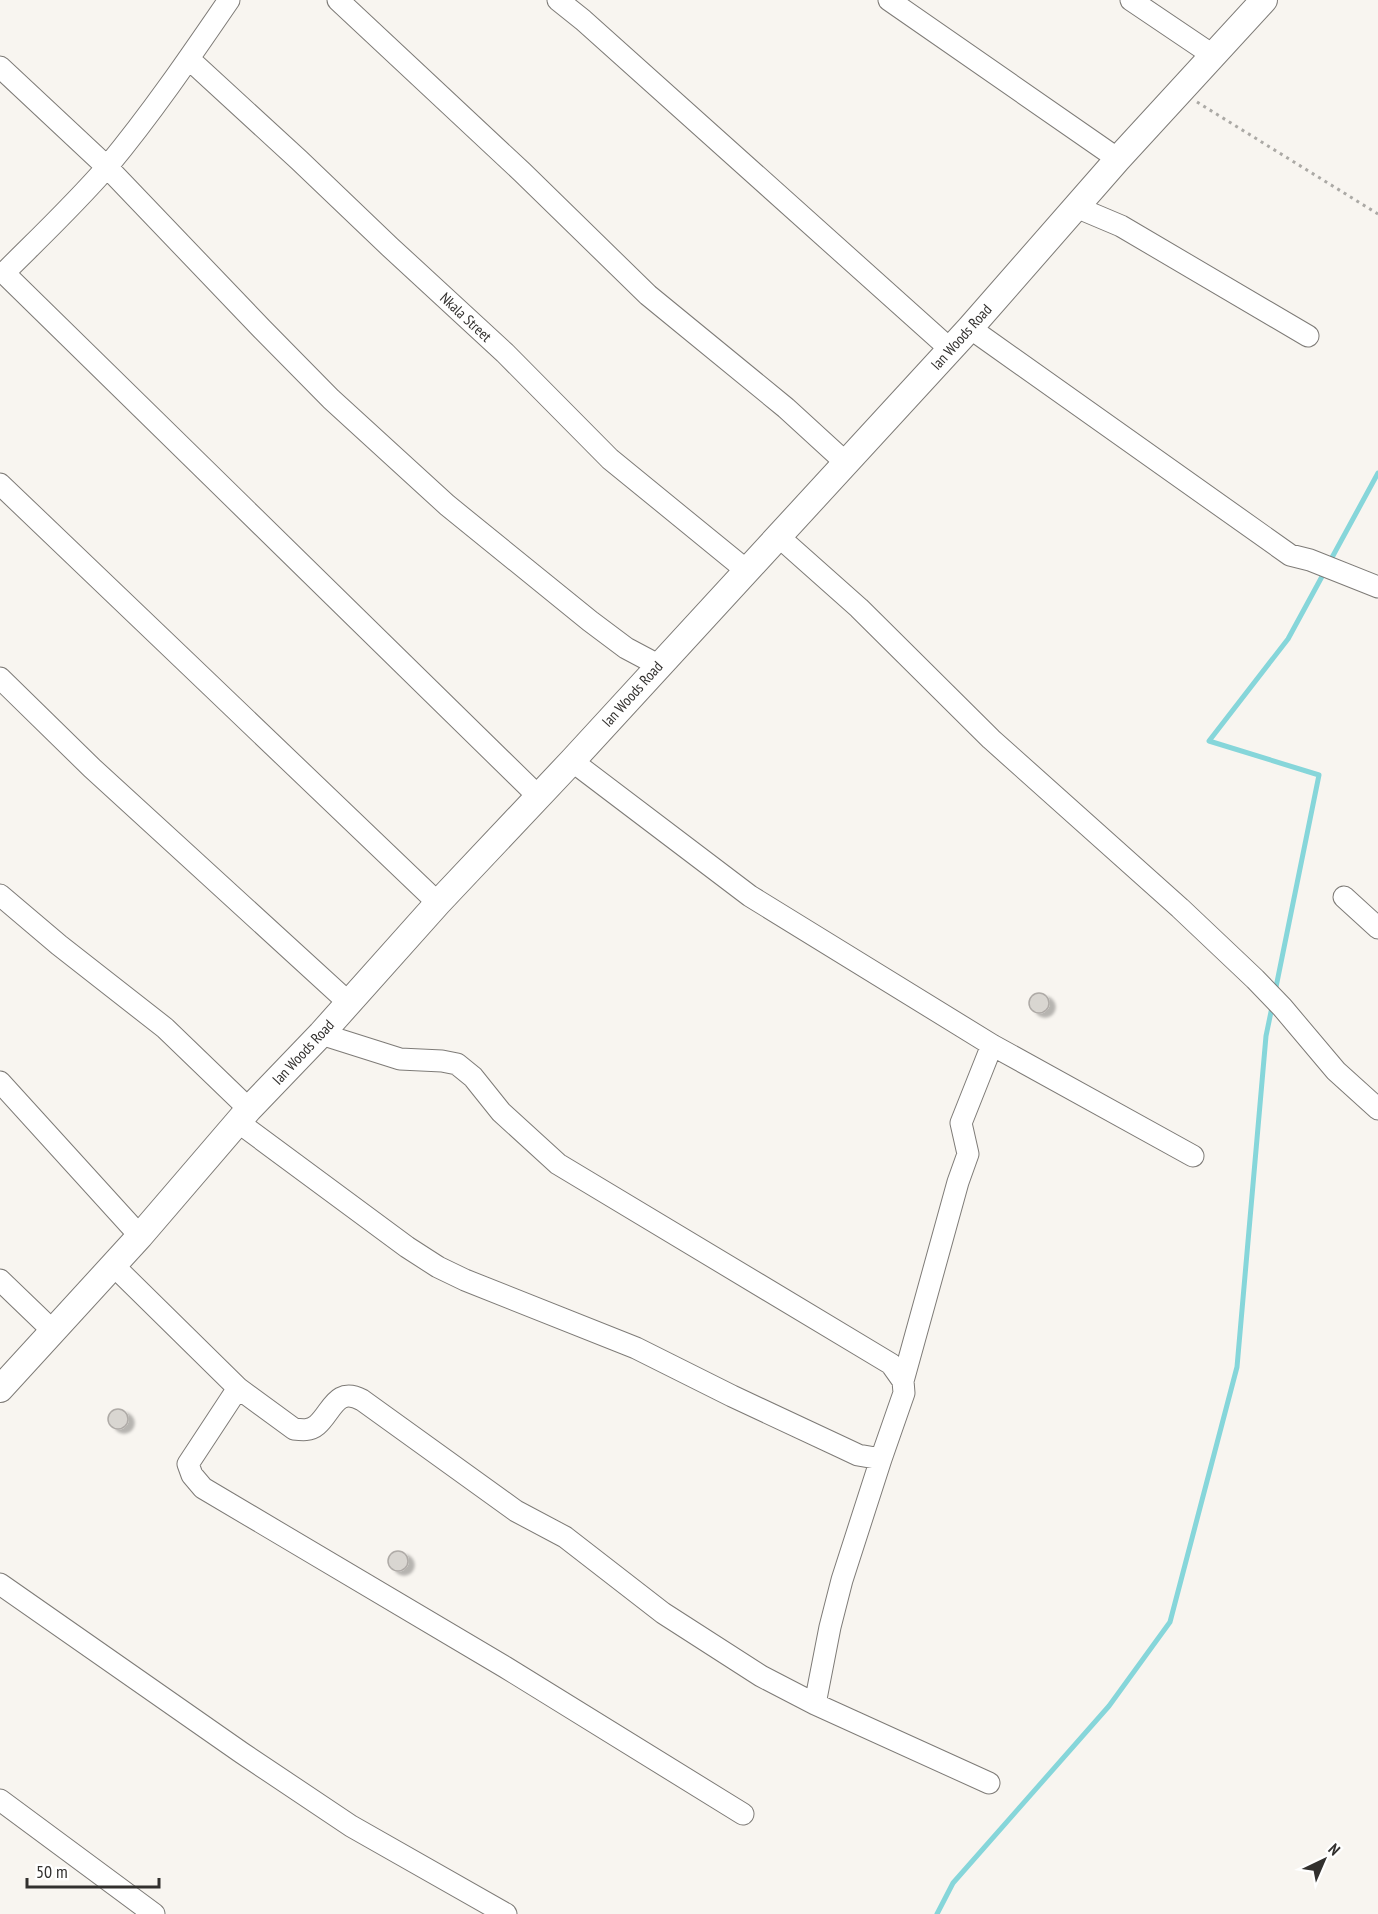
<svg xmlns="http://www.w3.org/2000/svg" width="1378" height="1914" font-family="'PT Sans Narrow',sans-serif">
<defs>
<filter id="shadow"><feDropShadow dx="6" dy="4" stdDeviation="1.5" flood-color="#0004"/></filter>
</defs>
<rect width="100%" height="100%" fill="#f8f5f0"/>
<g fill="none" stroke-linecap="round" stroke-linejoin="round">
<path stroke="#86d6da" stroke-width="5" d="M 1329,563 L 1378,473
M 1275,992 L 1319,775 L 1209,741 L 1288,639 L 1325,571
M 937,1914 L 953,1883 L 1109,1706 L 1170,1622 L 1237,1367 L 1266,1036 L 1272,1007"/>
</g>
<path fill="#d9d6d1" stroke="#afaba7" stroke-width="1.5" filter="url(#shadow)" d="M1029 1003a10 10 0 1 1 20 0a10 10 0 1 1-20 0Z
M108 1419a10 10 0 1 1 20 0a10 10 0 1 1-20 0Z
M388 1561a10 10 0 1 1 20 0a10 10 0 1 1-20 0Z"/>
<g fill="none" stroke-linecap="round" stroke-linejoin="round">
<g stroke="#7e7b77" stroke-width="23">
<path id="minor" d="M 229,0 C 190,57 151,114 107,167 C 75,204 39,238 4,273 L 538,796
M 338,0 L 522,172 L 648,295 L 786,408 L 845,462
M 558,0 L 583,20 L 950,349
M 889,0 L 1118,159
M 1131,0 L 1214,56
M 189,59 L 299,160 L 390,247 L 505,353 L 610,459 L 746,570
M 0,67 L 107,167 L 262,329 L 331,399 L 447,505 L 590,621 L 626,648 L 658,665
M 1076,207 L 1121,226 L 1308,336
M 970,328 L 1290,555 L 1310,560 L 1378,587
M 0,484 L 438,903
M 778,536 L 859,608 L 991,739 L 1180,908 L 1255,979 L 1282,1007 L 1336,1071 L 1378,1109
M 0,678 L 92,768 L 349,1003
M 572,761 L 750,896 L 992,1045 L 1193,1156
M 0,895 L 59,945 L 165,1028 L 249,1109
M 1344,897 L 1378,928
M 0,1082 L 140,1236
M 238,1122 L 407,1247 L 438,1267 L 465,1280 L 636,1348 L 732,1396 L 841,1447 L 858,1455 L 881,1459 L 904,1393 L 903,1381 L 891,1364 L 558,1164 L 501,1112 L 473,1077 L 457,1064 L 442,1061 L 400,1059 L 321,1034
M 113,1265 L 238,1388 L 188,1464 L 192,1475 L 203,1488 L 505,1667 L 743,1814
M 0,1280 L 53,1331
M 903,1381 L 958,1182 L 968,1154 L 961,1123 L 992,1045
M 238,1388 L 294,1429 C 302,1430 310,1431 317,1425 C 332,1412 336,1386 362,1400 L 516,1511 L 565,1537 L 663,1613 L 761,1676 L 815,1704 L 989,1783
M 0,1584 L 242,1753 L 351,1826 L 506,1914
M 815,1704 L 830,1627 L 842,1580 L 881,1459
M 0,1800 L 154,1914"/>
</g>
<g stroke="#7e7b77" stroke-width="28">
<path id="tertiary" d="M 0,1389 L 140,1236 L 249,1109 L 321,1034 L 438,903 L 572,761 L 970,328 L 1118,159 L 1264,0"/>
</g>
<path stroke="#aba9a5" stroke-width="3" stroke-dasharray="3 4.5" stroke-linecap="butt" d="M 1197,102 L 1378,214"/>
<use href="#minor" stroke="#fff" stroke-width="21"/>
<use href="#tertiary" stroke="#fff" stroke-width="26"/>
</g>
<g text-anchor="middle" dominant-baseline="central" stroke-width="5" stroke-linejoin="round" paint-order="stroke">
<g font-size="15" fill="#32302e" stroke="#fff">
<text transform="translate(466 317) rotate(43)">Nkala Street</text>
<text transform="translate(961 337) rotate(-48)">Ian Woods Road</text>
<text transform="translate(632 694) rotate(-48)">Ian Woods Road</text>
<text transform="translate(303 1052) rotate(-47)">Ian Woods Road</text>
</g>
</g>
<g transform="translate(1324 1860) rotate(44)" stroke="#ffffff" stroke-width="4.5" paint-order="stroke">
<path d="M0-4.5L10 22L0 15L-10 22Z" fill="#32302e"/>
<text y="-9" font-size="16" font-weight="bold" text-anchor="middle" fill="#32302e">N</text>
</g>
<path d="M27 1878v9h132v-9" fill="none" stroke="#32302e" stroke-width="3"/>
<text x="36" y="1878" font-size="18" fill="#32302e" stroke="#ffffff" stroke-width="4.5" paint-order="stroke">50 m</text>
</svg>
